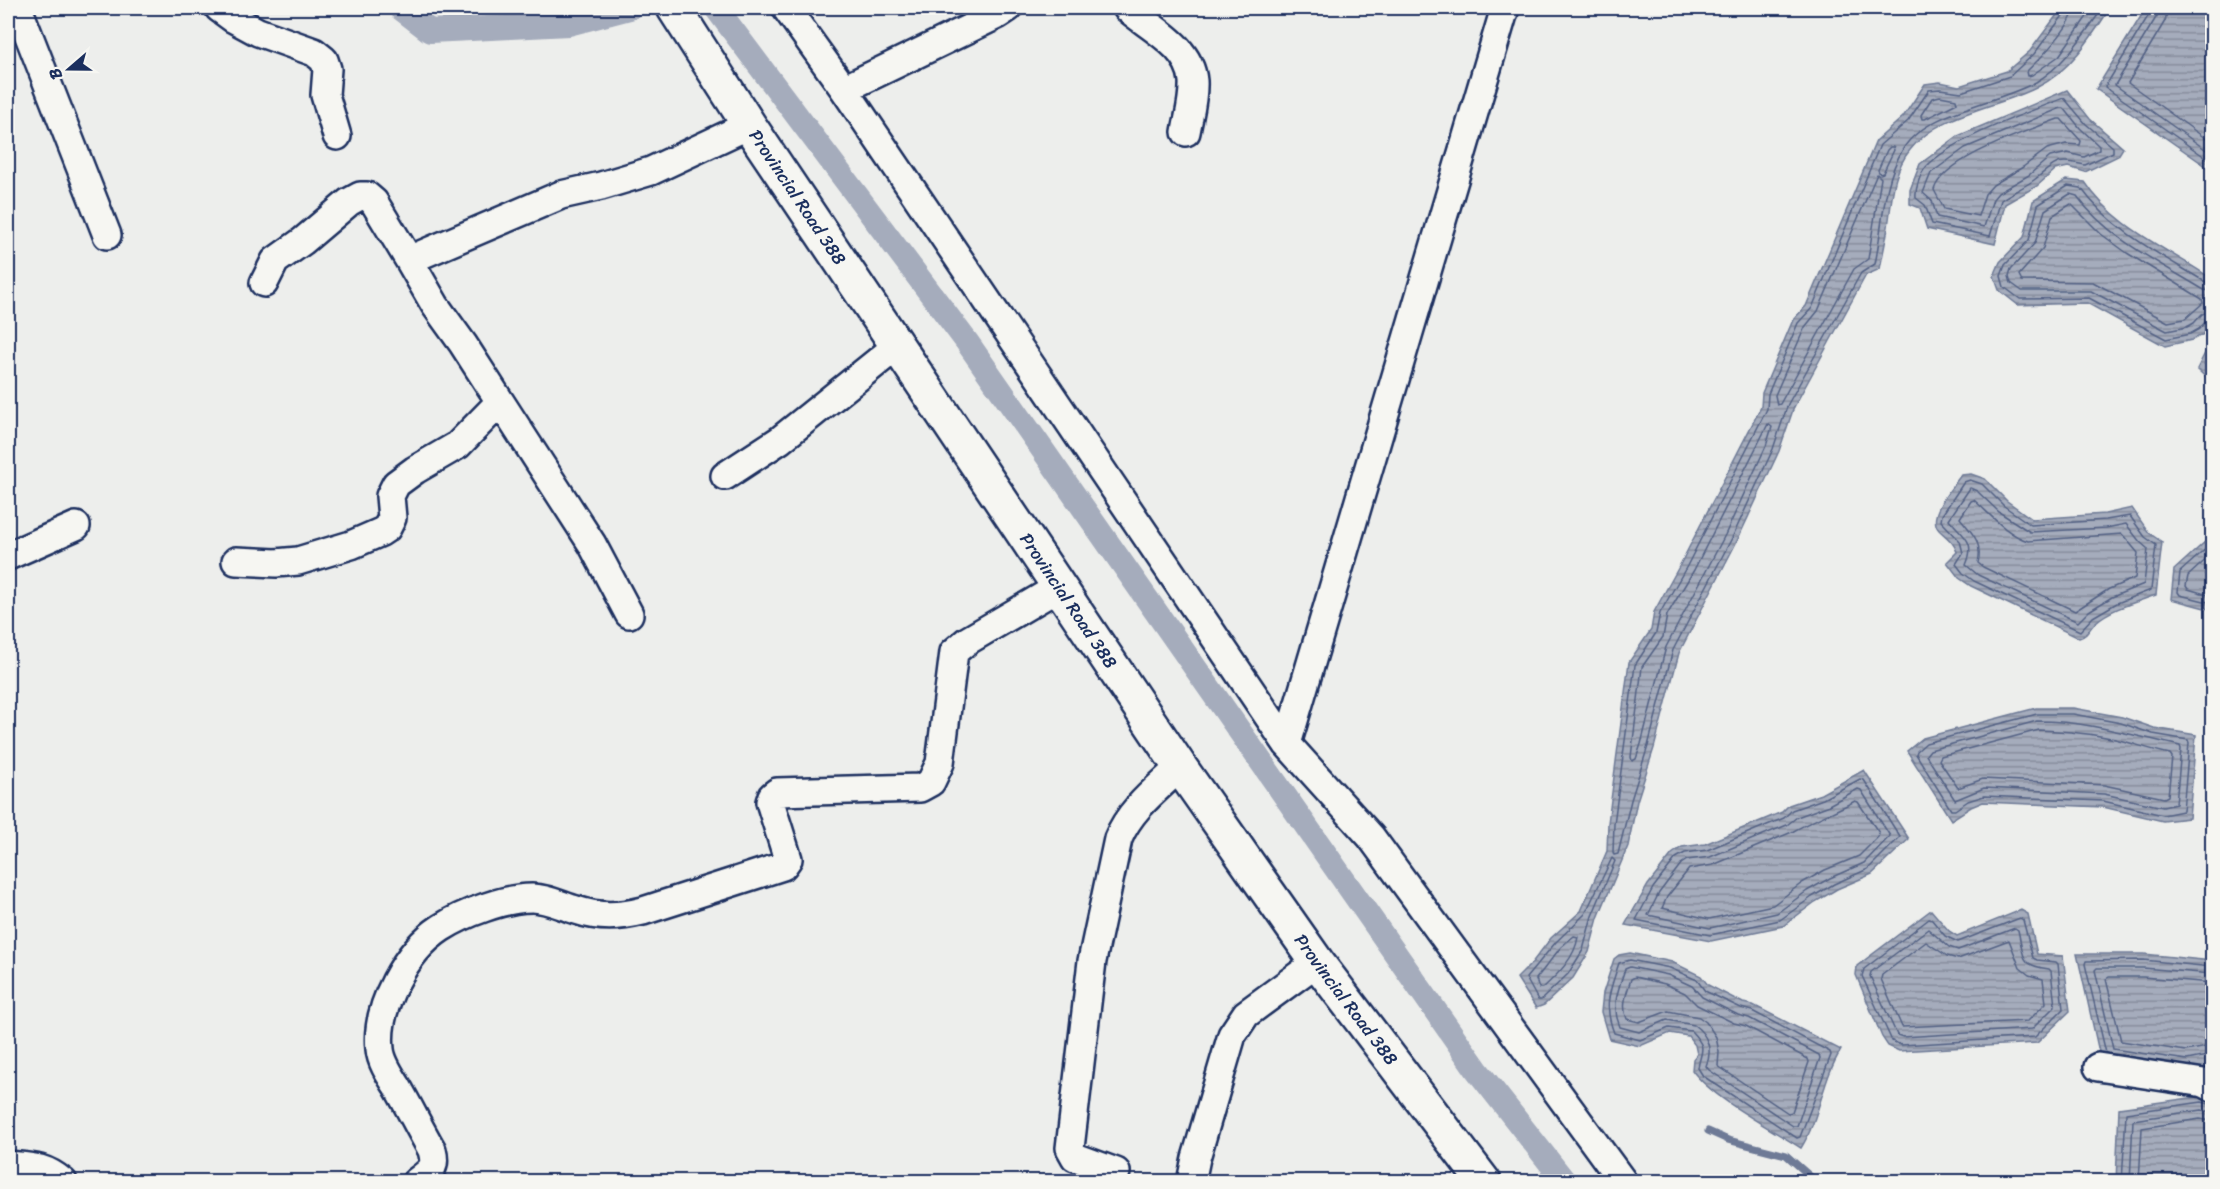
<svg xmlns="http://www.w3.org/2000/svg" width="2220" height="1189" font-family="Sriracha,sans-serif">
<defs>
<pattern id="water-rules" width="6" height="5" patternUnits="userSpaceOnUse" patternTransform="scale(1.5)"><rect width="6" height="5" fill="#a5acbc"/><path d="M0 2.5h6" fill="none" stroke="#868c9c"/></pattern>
</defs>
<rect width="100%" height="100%" fill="#edeeec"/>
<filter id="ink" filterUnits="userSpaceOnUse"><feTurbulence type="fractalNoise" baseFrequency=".0167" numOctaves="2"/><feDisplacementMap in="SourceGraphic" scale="12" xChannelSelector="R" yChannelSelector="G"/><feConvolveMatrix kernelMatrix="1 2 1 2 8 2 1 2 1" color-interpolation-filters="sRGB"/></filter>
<g filter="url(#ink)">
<path fill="url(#water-rules)" stroke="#6e7a96" stroke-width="1.5" d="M 2062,8 L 2110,8 C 2091,38 2069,72 2036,88 C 1996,108 1939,113 1910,150 C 1891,173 1892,205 1887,233 C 1885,245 1882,257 1880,269 L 1866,275 L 1794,407 L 1779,451 L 1737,541 L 1679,653 L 1654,748 L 1637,801 L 1628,846 L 1598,918 L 1589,952 L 1573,978 L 1544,1005 L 1536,1008 L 1517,978 L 1531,964 L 1551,938 L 1581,911 L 1607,851 L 1608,823 L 1629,662 L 1651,630 L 1654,612 L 1681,563 L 1761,407 L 1762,393 L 1793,320 L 1806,306 L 1876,141 L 1903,117 L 1925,84 L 1940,82 L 1959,86 L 2007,71 L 2030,51 Z
M 2146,8 L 2212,8 L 2212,165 L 2210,169 L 2096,89 Z
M 2067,90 L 2090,119 L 2123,148 L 2118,156 L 2085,172 L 2068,167 L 2055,170 L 2037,186 L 2005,204 L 1995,244 L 1927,229 L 1920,208 L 1910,204 L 1910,190 L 1920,164 L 1958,136 Z
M 2066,180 L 2085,182 C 2115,228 2169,249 2212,279 L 2212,318 L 2204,334 L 2192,340 L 2165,346 L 2087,303 L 2018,305 L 1999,290 L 1994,276 L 2000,262 L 2024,237 L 2033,201 Z
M 2212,339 L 2212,383 L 2197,369 Z
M 1971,474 L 1985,479 L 2007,501 L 2032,519 L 2105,514 L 2132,508 L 2149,533 L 2162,542 L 2156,595 C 2137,602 2112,608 2096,622 C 2089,628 2089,635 2079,638 L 1971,586 L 1959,578 L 1947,562 L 1957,552 C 1954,542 1946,537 1939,530 C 1926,516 1952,488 1961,475 Z
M 2206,541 L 2212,541 L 2212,610 L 2171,599 L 2174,570 Z
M 2036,708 L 2073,708 L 2122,717 L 2154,728 L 2196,735 L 2189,818 L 2163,821 L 2103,807 L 1983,802 L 1971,807 L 1951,820 L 1907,751 L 1923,738 Z
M 1864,770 L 1909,839 L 1872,874 L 1837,889 L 1815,902 L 1783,926 L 1711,941 L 1625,925 L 1648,885 L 1672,854 L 1682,847 L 1705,844 L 1782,812 L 1789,805 L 1821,794 Z
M 1931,910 L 1949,931 L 1957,936 L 2021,910 L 2028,914 L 2037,954 L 2063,956 L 2070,1011 L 2037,1043 L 1899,1051 L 1888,1046 L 1882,1037 L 1856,975 L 1857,966 Z
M 1630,953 L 1672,962 L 1701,976 L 1708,985 L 1743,1003 L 1753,1005 L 1841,1050 C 1822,1080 1820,1118 1801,1148 C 1770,1128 1712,1098 1692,1070 L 1693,1059 L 1697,1054 L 1695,1045 L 1688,1036 L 1670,1033 L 1640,1046 L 1609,1039 L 1601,1012 L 1603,993 L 1614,959 L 1619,955 Z
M 2077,954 L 2144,954 L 2212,961 L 2212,1068 L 2187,1074 L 2101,1061 Z
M 2204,1096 L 2212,1100 L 2212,1181 L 2116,1182 L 2119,1108 Z"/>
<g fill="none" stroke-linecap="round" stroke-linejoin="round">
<path stroke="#526184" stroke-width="1.5" d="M 2067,8 L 2065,13 L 2034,54 L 2010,76 L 1961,92 L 1940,89 L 1929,90 L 1908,121 L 1880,145 L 1812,308 L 1798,323 L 1768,394 L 1767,409 L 1687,566 L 1660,613 L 1656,633 L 1635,665 L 1614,824 L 1613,852 L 1614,855 L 1618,854 L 1631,800 L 1648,746 L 1673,650 L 1732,538 L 1773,449 L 1788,404 L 1861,273 L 1875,264 C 1883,226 1882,184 1903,149 C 1926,111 1999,103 2036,82 C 2066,64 2083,35 2103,8
M 2074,8 C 2073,25 2040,59 2027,71 L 2028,76 L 2032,75 L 2059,56 L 2093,8
M 2151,8 L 2150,13 L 2105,87 L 2212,162
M 2159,8 L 2157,16 L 2115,85 L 2212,154
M 2168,8 L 2165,21 L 2128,83 L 2212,143
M 1940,96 L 1956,99 L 1957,103 L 1925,119 L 1922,119 L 1921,115 L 1932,98 Z
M 2064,98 L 2086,124 L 2113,147 L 2113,152 L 2085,165 C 2054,158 2057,163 2034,180 C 2023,188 2011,193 2001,200 L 1990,236 L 1932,224 L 1925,205 L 1916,198 C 1915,189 1920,174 1926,167 C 1952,139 2027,113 2064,98 Z
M 2061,108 L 2064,108 L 2080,128 L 2099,146 L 2099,150 L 2084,157 L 2068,153 L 2050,157 L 2029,175 L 1998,193 L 1993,199 L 1984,227 L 1937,217 L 1932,201 L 1923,193 L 1931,173 L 1965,148 Z
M 2058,119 L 2061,119 L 2081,141 L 2080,145 L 2066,144 L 2047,149 L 2023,167 L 1993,185 L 1985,194 L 1978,216 L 1944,209 L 1934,190 C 1943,158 2028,131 2058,119 Z
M 1890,147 L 1893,147 L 1894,150 L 1883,173 L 1880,174 L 1878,170 L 1887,150 Z
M 1877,174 L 1881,178 L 1868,259 L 1854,269 L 1780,404 L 1777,405 L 1775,395 L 1805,327 L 1818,311 Z
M 2071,204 L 2101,234 L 2127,253 L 2202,299 L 2203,303 L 2185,319 L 2168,322 L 2093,282 L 2022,281 L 2019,275 L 2043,248 L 2052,216 Z
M 2212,284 L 2207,283 C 2163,256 2112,231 2081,188 L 2068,186 L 2038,205 L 2029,240 L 2005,265 L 2001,276 L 2004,287 L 2020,299 L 2089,298 L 2166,339 L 2190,334 L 2199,329 L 2207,320 L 2212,319
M 2212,291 L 2204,290 C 2160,263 2107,238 2077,196 L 2070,194 L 2045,210 L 2035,243 L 2011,269 L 2009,276 L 2011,283 L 2022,291 L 2091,291 L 2167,331 L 2187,327 L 2194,323 L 2202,314 L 2212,311
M 1768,424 L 1772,427 L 1766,446 L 1725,535 L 1666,647 L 1641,744 L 1636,759 L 1632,761 L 1631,757 L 1642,667 L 1663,637 L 1667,615 L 1694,570 Z
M 1970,480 L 1982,484 L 2004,506 L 2031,525 L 2106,520 L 2130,516 L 2145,537 L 2156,545 L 2151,590 L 2117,603 L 2093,617 L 2080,631 L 1974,581 L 1963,573 L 1956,564 L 1963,553 L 1960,541 L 1941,521 L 1942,515 L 1964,482 Z
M 1970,488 L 1977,491 L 1999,512 L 2030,532 L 2106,528 L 2126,524 L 2140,542 L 2148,549 L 2144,584 L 2112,597 L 2089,611 L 2078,622 L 1978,575 L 1966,565 C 1977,540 1962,536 1949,519 Z
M 1974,500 C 1990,514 2007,535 2028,541 L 2122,534 L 2138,553 L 2135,578 L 2109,589 L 2075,611 L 1983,567 L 1978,563 C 1983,542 1972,533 1960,518 L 1971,501 Z
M 2212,547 L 2208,547 L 2180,572 L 2178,592 L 2180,595 L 2212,603
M 2212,554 L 2188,576 L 2186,586 L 2188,589 L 2212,596
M 2037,714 L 2073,714 L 2121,723 L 2153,734 L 2188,740 L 2189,743 L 2183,811 L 2163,815 L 2103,801 L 1984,796 L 1968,801 L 1955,810 L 1951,810 L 1916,754 L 1917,751 L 1926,743 Z
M 2037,721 C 2088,721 2131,735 2180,746 L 2181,749 L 2176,804 L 2163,807 L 2104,794 L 1984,788 L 1955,800 L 1926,755 L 1930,750 Z
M 2039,730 C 2064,731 2089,733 2115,739 C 2133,743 2151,750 2170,754 L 2172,757 L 2168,796 L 2164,798 L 2104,785 L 1983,779 L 1958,788 L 1939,760 L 1941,756 Z
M 1860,779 L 1864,780 L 1900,837 L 1868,869 L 1834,884 L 1812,897 L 1780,920 L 1710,935 L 1636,920 L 1653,888 L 1676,858 L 1685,853 L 1707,850 L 1784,818 L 1792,810 L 1823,799 Z
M 1858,789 L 1861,790 L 1890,836 L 1864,863 L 1830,878 L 1807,891 L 1777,913 L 1710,928 L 1648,915 L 1659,893 L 1681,864 L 1687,860 L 1710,857 L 1787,825 L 1797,817 L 1827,806 Z
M 1855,801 L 1858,802 L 1879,833 L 1878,837 L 1859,856 L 1825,870 L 1802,883 L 1773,905 L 1709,919 L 1662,908 L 1667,897 L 1689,869 L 1713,865 L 1792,832 C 1812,820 1834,812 1855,801 Z
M 1612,858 L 1615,861 L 1592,916 L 1583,950 L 1568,974 L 1541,1000 L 1538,1000 L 1526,978 L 1556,942 L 1585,914 Z
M 2020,918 L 2023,920 L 2033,958 L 2037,960 L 2056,962 L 2058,964 L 2063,1009 L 2035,1037 L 1901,1045 L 1892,1041 L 1862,976 L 1864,969 L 1929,919 L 1932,920 L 1945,936 L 1958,942 Z
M 2015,928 L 2018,930 C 2024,955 2019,966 2049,969 L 2051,971 L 2055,1006 L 2032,1029 L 1903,1037 L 1897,1035 L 1870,976 L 1871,972 L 1928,929 L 1949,947 L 1958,950 Z
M 1574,936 L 1578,937 C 1575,958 1558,974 1543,988 L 1539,988 L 1536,979 L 1561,947 Z
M 2009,940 L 2020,968 L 2029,975 L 2043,979 L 2046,1003 L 2028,1021 L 1902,1027 L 1881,979 L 1882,975 L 1926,942 L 1947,956 L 1958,959 Z
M 1630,960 L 1670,968 L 1697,980 L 1705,991 L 1741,1008 L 1752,1011 L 1830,1052 L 1831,1055 L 1800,1137 L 1797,1138 L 1703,1076 L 1698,1068 C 1701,1049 1708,1049 1691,1031 L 1669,1028 L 1640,1040 L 1614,1033 C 1603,1004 1610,991 1619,963 Z
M 1630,967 L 1668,975 L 1692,986 L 1702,997 L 1738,1015 L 1749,1018 L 1819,1055 L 1820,1058 L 1797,1126 L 1793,1126 L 1709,1070 L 1706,1066 C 1713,1050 1708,1035 1694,1025 L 1667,1020 L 1639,1032 L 1620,1027 C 1611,1006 1618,990 1625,969 Z
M 2212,974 L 2143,968 L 2097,968 L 2095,970 L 2113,1049 L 2187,1060 L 2212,1055
M 1635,977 L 1665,984 L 1685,993 L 1697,1005 L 1734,1023 L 1746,1026 L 1808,1059 L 1809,1062 L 1792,1112 L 1788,1113 L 1718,1066 L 1719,1052 L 1716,1037 L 1706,1022 L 1699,1017 L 1668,1011 L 1639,1022 L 1627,1019 C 1621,1005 1627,993 1631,979 Z
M 2212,983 L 2143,977 L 2109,977 L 2106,979 L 2121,1041 L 2186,1051 L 2212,1046
M 2106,1053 L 2085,964 L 2086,961 L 2143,960 L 2212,967
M 2122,1182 L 2126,1113 L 2202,1102 L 2212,1105
M 2130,1182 L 2133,1120 L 2201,1110 L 2212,1112
M 2139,1182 L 2142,1128 L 2200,1119 L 2212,1121"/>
<path stroke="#6e7a96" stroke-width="7" d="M 1708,1131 L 1728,1140 L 1786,1155 L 1811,1177 L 1813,1182"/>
<path stroke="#a5acbc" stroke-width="24" d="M 400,8 L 430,31 L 569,24 L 630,8
M 716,8 L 967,342 L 1477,1070 L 1565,1182"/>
<g stroke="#1b2f5e" stroke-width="32">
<path id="minor" d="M 18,8 L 107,235
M 219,8 L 234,19 L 258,32 L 314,52 L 324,60 L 327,69 L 325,95 L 337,136
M 786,8 L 844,89 L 1287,744 L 1371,837 L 1623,1182
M 1127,8 C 1150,28 1190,46 1193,81 C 1194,98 1189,115 1186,132
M 844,89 L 999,14 L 1008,8
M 409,260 L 435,305 L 463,344 L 592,544 L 629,614
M 264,283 L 275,261 L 303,241 L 349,202 L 360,196 L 367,196 L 374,202 L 409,260 L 561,195 L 601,186 L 651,171 L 749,125
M 725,476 L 780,440 L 897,346
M 8,556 L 76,526
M 236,561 L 276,563 L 298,561 L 351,545 L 381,532 L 387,528 L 392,518 L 390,496 L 396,484 L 415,470 L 458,445 L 500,402
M 1287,744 L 1505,8
M 2098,1067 L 2204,1083 L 2212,1087
M 8,1165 C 31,1167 44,1166 63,1182
M 1116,1172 L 1075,1157 L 1070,1148 L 1092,961 L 1118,839 C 1130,809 1157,789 1180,767
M 416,1182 C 430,1171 437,1169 432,1150 C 420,1129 409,1107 397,1086 C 390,1075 381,1062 380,1049 C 375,1007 407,950 441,928 C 464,913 505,898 532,898 C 547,898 562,906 576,910 C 600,918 619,917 643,911 L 783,866 L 788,859 L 770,802 L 772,796 L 777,792 L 920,788 L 931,782 L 940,763 L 954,652 L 967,641 L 1059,587
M 1191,1182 L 1196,1158 L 1232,1035 L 1246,1014 L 1317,962"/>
</g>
<g stroke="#1b2f5e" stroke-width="38">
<g id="major">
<path id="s1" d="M 674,8 L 749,125 L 1180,767 L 1317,962 L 1484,1182"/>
</g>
</g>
<use href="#minor" stroke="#f6f6f2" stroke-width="27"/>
<use href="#major" stroke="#f6f6f2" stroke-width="33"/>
</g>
</g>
<g text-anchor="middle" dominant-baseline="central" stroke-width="4.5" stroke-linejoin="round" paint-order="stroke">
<g font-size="18" fill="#1b2f5e" stroke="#f6f6f2">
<text stroke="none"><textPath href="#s1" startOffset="226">Provincial Road 388</textPath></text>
<text stroke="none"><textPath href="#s1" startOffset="712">Provincial Road 388</textPath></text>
<text stroke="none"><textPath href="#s1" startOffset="1198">Provincial Road 388</textPath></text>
</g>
</g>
<rect width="2220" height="1189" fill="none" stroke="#f6f6f2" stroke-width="30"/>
<rect x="15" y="15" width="2190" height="1159" fill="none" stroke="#1b2f5e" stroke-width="2" filter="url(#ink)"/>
<g transform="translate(69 69) rotate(250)" stroke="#f6f6f2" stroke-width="4.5" paint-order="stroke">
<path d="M0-4.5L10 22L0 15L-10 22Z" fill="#1b2f5e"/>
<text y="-9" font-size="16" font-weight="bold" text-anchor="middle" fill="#1b2f5e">B</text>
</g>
</svg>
